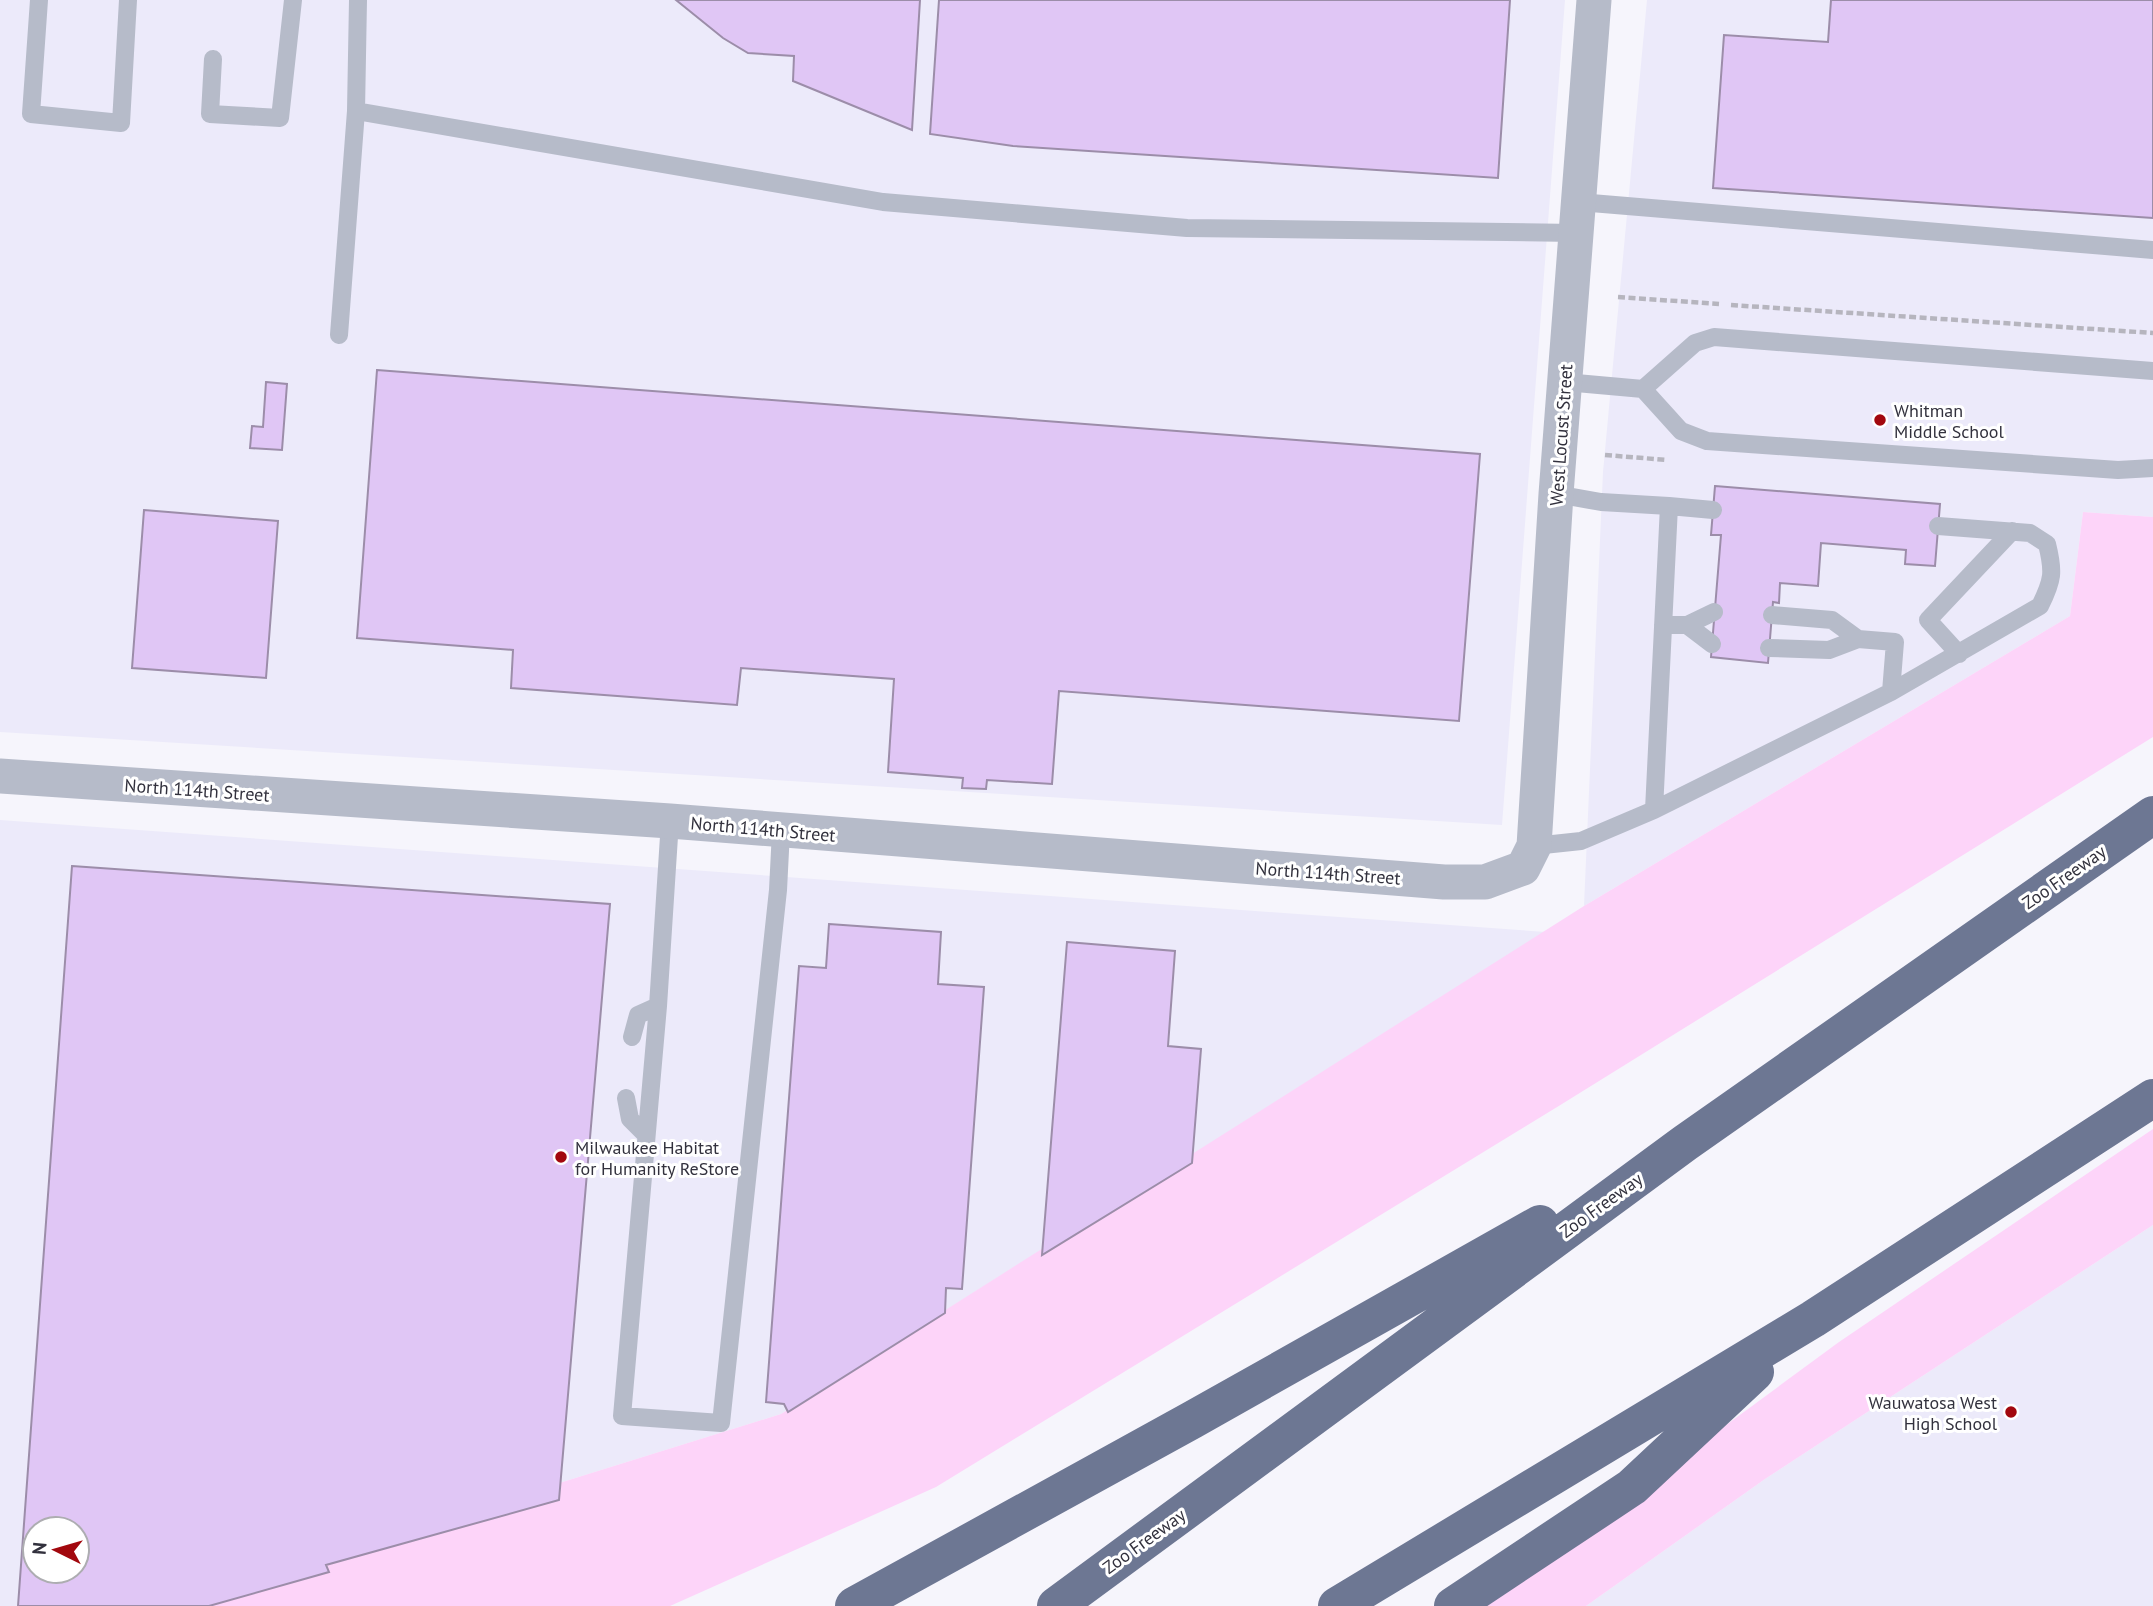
<svg xmlns="http://www.w3.org/2000/svg" width="2153" height="1606" font-family="'PT Sans',sans-serif">
<rect width="100%" height="100%" fill="#f6f5fc"/>
<path fill="#eceafa" fill-rule="evenodd" d="M 0,0 L 1565,0 L 1502,825 L 0,732 Z
M 1647,0 L 2153,0 L 2153,517 L 2083,512 L 2070,616 L 1584,906 L 1603,472 Z
M 0,820 L 1546,932 L 781,1414 L 164,1606 L 0,1606 ZM 35,1529 L 77,1529 L 77,1571 L 35,1571 Z
M 2153,1225 L 2153,1606 L 1586,1606 L 1765,1479 Z"/>
<path fill="#fdd4f9" d="M 2083,512 L 2153,517 L 2153,737 L 1562,1104 L 936,1487 L 670,1606 L 164,1606 L 781,1414 L 1584,906 L 2070,616 Z
M 2153,1129 L 2153,1225 L 1765,1479 L 1586,1606 L 1480,1606 L 1839,1342 Z"/>
<path fill="#e0c6f5" stroke="#9c8da9" stroke-width="2" fill-rule="evenodd" d="M 676,0 L 920,0 L 912,130 L 793,81 L 794,56 L 748,53 L 723,38 Z
M 939,0 L 1510,0 L 1498,178 L 1013,146 L 930,134 Z
M 1831,0 L 2153,0 L 2153,218 L 1713,188 L 1724,35 L 1828,42 Z
M 377,370 L 1480,454 L 1459,721 L 1059,691 L 1052,784 L 987,780 L 986,789 L 962,788 L 963,778 L 888,772 L 894,679 L 741,668 L 737,705 L 511,688 L 513,650 L 357,638 Z
M 266,382 L 287,384 L 282,450 L 250,448 L 252,426 L 263,427 Z
M 1715,486 L 1940,504 L 1935,566 L 1905,564 L 1906,550 L 1821,543 L 1818,586 L 1780,583 L 1779,603 L 1773,602 L 1768,663 L 1711,657 L 1721,535 L 1711,535 Z
M 144,510 L 278,521 L 266,678 L 132,668 Z
M 72,866 L 610,904 L 559,1500 L 326,1565 L 329,1572 L 209,1606 L 18,1606 ZM 35,1529 L 77,1529 L 77,1571 L 35,1571 Z
M 829,924 L 941,932 L 938,984 L 984,987 L 962,1289 L 946,1288 L 945,1313 L 788,1412 L 784,1404 L 766,1402 L 799,966 L 826,968 Z
M 1067,942 L 1175,951 L 1168,1046 L 1201,1049 L 1192,1163 L 1042,1255 Z"/>
<g fill="none" stroke-linecap="round" stroke-linejoin="round">
<path stroke="#b6b5be" stroke-width="4.5" stroke-dasharray="7 3.5" stroke-linecap="butt" d="M 1618,297 L 1719,304
M 1731,305 L 2153,333
M 1605,455 L 1667,460"/>
<path stroke="#b6bbc9" stroke-width="18" d="M 39,0 L 31,114 L 121,123 L 128,0
M 213,59 L 210,114 L 280,118 L 293,0
M 356,111 L 883,202 L 1187,228 L 1577,233
M 1579,202 L 2153,250
M 339,335 L 356,111 L 358,0
M 1565,382 L 1643,389 L 1681,431 L 1707,441 L 2118,470 L 2153,468
M 1643,389 L 1695,343 L 1714,337 L 2153,371
M 1669,506 L 1713,510
M 1772,615 L 1832,620 L 1858,639 L 1895,642 L 1891,692
M 1663,625 L 1687,625 L 1712,644
M 1687,625 L 1714,612
M 1769,648 L 1829,650 L 1858,639
M 1959,654 L 1928,620 L 2012,531
M 1654,810 L 1891,692 L 2040,606 C 2053,580 2054,572 2047,544 L 2030,533 L 1938,526
M 670,821 L 658,1006 L 622,1416 L 721,1423 L 778,890 L 781,831
M 1534,846 L 1581,841 L 1654,810 L 1669,506 L 1601,502 L 1556,494
M 632,1037 L 638,1015 L 658,1006
M 626,1098 L 630,1119 L 646,1135"/>
<path stroke="#b6bbc9" stroke-width="35" d="M 0,776 L 670,821 L 1444,882 L 1485,882 L 1523,868 L 1534,846 L 1556,494 L 1594,0"/>
<path stroke="#6d7793" stroke-width="38" d="M 854,1606 L 1192,1420 L 1540,1224
M 1056,1606 L 1685,1143 L 2153,815
M 1337,1606 L 1813,1319 L 2153,1098
M 1453,1606 L 1632,1487 L 1755,1372"/>
</g>
<g fill="#a2080e" stroke="#fff" stroke-width="2.5">
<circle cx="1880" cy="420" r="7"/>
<circle cx="561" cy="1157" r="7"/>
<circle cx="2011" cy="1412" r="7"/>
</g>
<g text-anchor="middle" dominant-baseline="central" stroke-width="6" stroke-linejoin="round" paint-order="stroke">
<g font-size="18" fill="#32313d" stroke="#fff" text-anchor="start">
<text x="1894" y="410">Whitman<tspan x="1894" dy="21">Middle School</tspan></text>
<text x="575" y="1147">Milwaukee Habitat<tspan x="575" dy="21">for Humanity ReStore</tspan></text>
<text x="1997" y="1402" text-anchor="end">Wauwatosa West<tspan x="1997" dy="21">High School</tspan></text>
</g>
<g font-size="18" fill="#32313d" stroke="#fff">
<text transform="translate(1561 435) rotate(-86)">West Locust Street</text>
<text transform="translate(197 790) rotate(4)">North 114th Street</text>
<text transform="translate(763 829) rotate(5)">North 114th Street</text>
<text transform="translate(1328 873) rotate(4)">North 114th Street</text>
<text transform="translate(2064 877) rotate(-35)">Zoo Freeway</text>
<text transform="translate(1601 1205) rotate(-36)">Zoo Freeway</text>
<text transform="translate(1144 1541) rotate(-36)">Zoo Freeway</text>
</g>
</g>
<g transform="translate(56 1550) rotate(275)"><circle r="33" fill="#ffffff" stroke="#adadb1" stroke-width="2"/>
<path d="M0-5L12 26L0 18L-12 26Z" fill="#a2080e"/>
<text y="-10" font-size="19" font-weight="bold" text-anchor="middle" fill="#32313d">N</text>
</g>
</svg>
